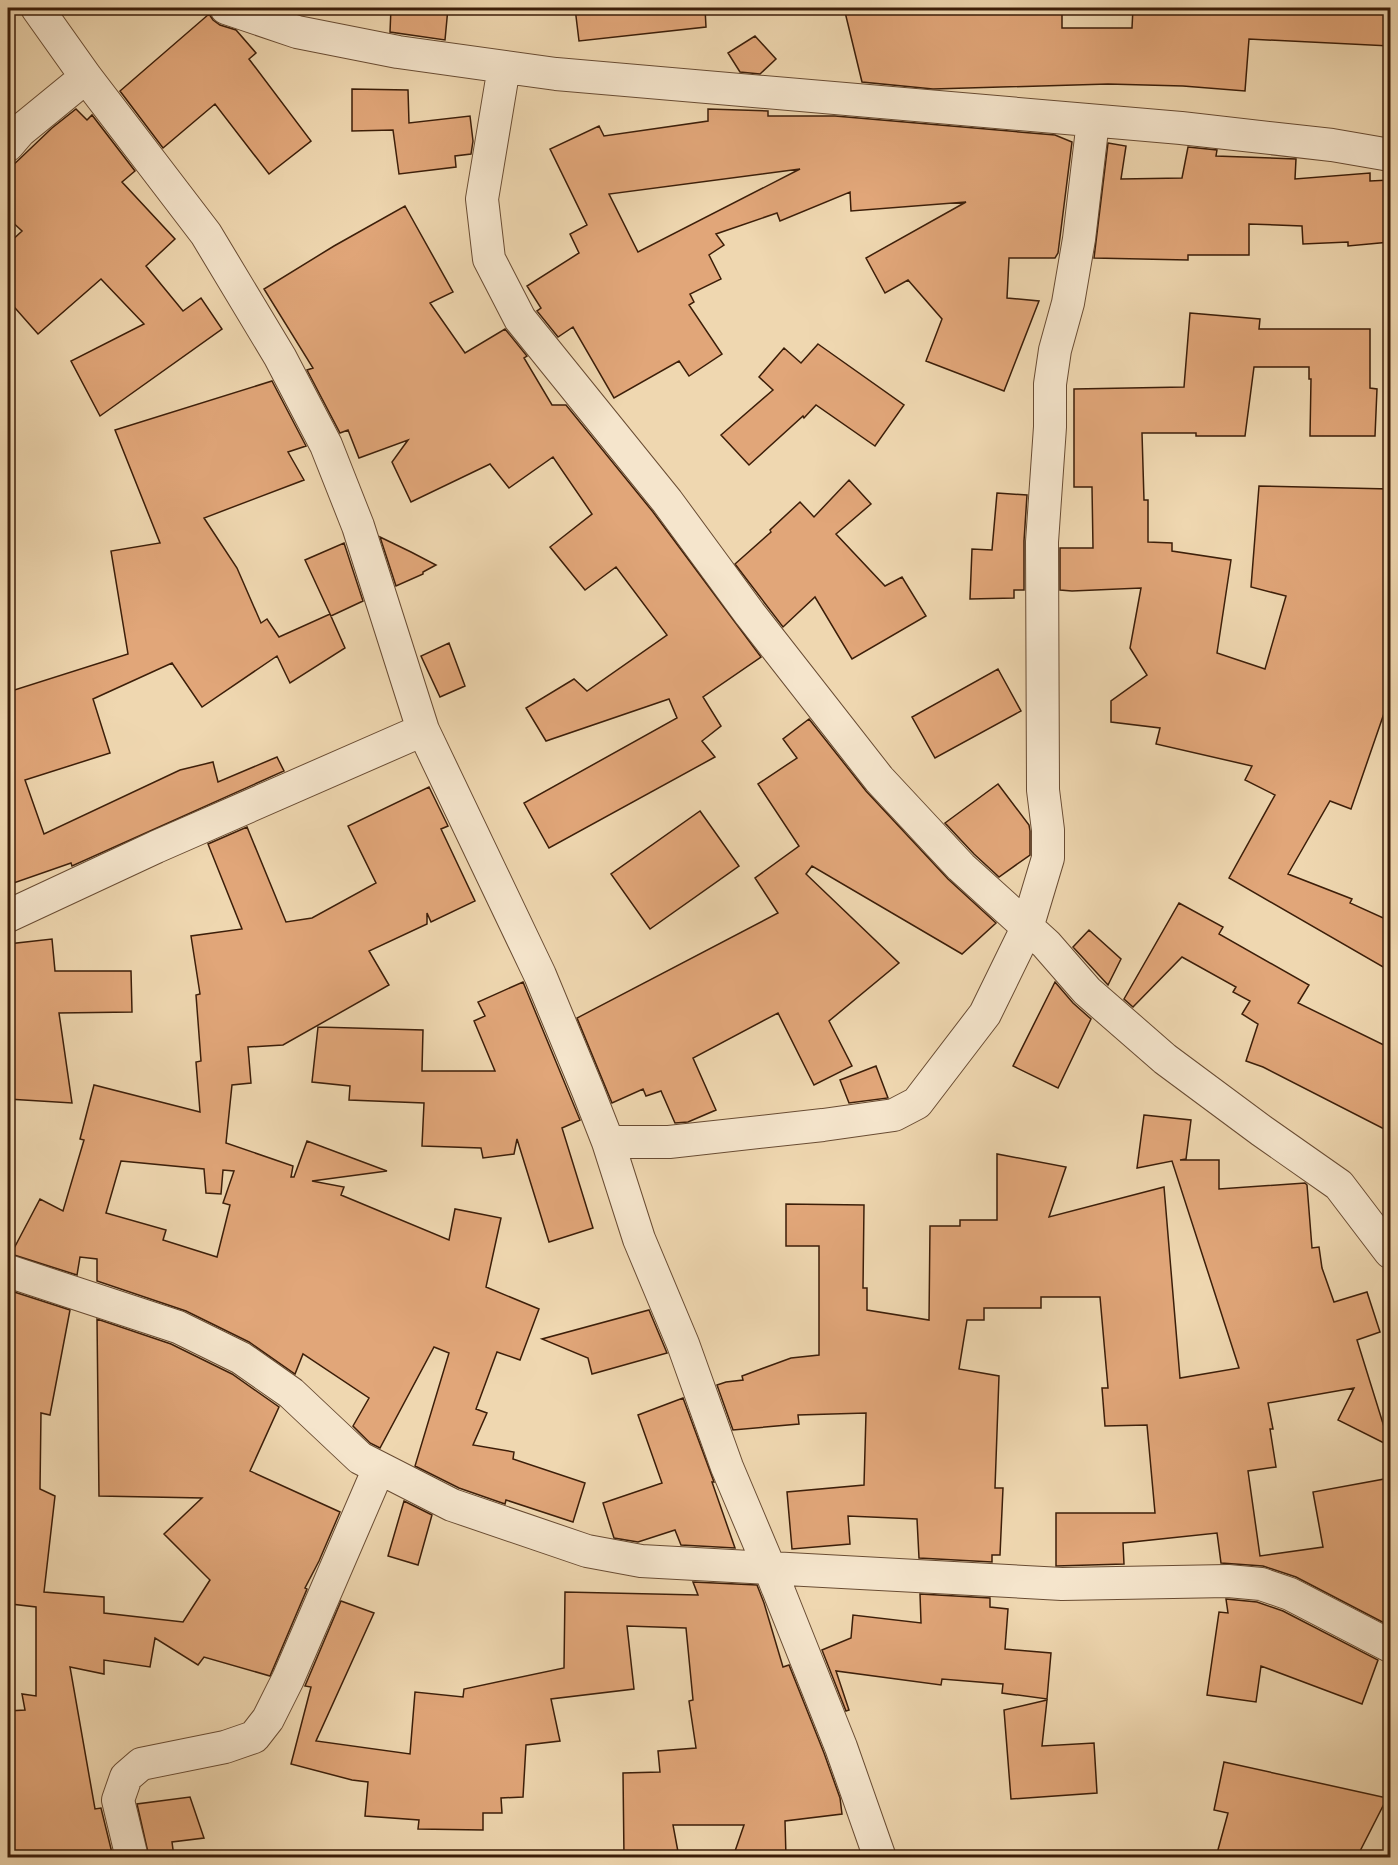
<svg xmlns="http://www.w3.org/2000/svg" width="1398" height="1865" font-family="'IM FELL Great Primer',serif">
<rect width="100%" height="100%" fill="#efd7b0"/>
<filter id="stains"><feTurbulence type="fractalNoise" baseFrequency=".00333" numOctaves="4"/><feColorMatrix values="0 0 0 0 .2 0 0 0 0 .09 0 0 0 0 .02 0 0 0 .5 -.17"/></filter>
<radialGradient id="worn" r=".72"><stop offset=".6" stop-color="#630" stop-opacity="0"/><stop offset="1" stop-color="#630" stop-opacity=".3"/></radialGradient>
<path fill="#e1a679" stroke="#3c1e09" stroke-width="1.5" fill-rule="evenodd" d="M 391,8 L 448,8 L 445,40 L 390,32 Z
M 575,8 L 705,8 L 706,27 L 579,41 Z
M 844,8 L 1062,8 L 1062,28 L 1132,28 L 1133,8 L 1390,8 L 1390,46 L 1249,39 L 1245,91 L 1183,86 L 1108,84 L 933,89 L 862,82 Z
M 209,14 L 213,20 L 220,25 L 236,30 L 256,53 L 249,59 L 311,141 L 269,174 L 215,104 L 163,148 L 120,91 Z
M 755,36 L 776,59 L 760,74 L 740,72 L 728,53 Z
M 352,89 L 408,90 L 409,123 L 470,116 L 473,141 L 471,154 L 455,156 L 456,167 L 399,174 L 393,130 L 352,131 Z
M 76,109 L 87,120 L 92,115 L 135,171 L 122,182 L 175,239 L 146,266 L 183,311 L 201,298 L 222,329 L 100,416 L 71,361 L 144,324 L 101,279 L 38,334 L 8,300 L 8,244 L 22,231 L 8,218 L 8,170 L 52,128 Z
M 708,109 L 768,111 L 768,116 L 835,116 L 1055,135 L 1072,142 L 1058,253 L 1055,258 L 1009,258 L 1007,298 L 1039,301 L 1004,391 L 926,361 L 942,319 L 908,280 L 885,293 L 866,258 L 966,202 L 851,211 L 850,192 L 780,221 L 777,213 L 716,234 L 724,245 L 709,255 L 721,279 L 690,294 L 694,302 L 689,305 L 722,354 L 689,376 L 679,361 L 614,398 L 573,327 L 558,337 L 537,311 L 541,308 L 527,286 L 579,253 L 570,234 L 587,225 L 550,149 L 599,126 L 604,136 L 708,121 ZM 800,169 L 638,252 L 609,194 Z
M 1108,143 L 1126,146 L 1121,179 L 1182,178 L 1188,147 L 1217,150 L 1216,156 L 1296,159 L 1295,179 L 1370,173 L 1370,181 L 1390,180 L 1390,242 L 1348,246 L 1348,242 L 1303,244 L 1302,226 L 1249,224 L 1249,255 L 1188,255 L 1188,260 L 1094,258 Z
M 405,206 L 453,292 L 430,303 L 465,353 L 505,329 L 527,356 L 524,358 L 552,405 L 566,405 L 653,512 L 761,657 L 703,697 L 721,726 L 702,741 L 715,757 L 549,848 L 524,803 L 677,718 L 669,699 L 546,741 L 526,708 L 574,679 L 587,691 L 667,635 L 616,567 L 585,590 L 550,547 L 592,514 L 553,457 L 509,488 L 490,464 L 411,502 L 392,462 L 408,440 L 359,458 L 348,430 L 340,433 L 307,370 L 313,368 L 264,289 L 334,246 Z
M 1190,313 L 1260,319 L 1259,329 L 1370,329 L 1370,388 L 1377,389 L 1375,436 L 1310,436 L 1311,379 L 1309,379 L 1309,367 L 1254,367 L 1245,436 L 1196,436 L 1196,433 L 1142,433 L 1144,500 L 1148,500 L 1148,542 L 1172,543 L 1172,551 L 1231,560 L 1217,653 L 1265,669 L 1286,596 L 1251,587 L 1259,486 L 1390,489 L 1390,696 L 1351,809 L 1330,801 L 1288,874 L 1352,899 L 1350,903 L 1390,921 L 1390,971 L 1229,878 L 1275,795 L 1245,780 L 1252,766 L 1156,744 L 1160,728 L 1111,722 L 1111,701 L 1147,675 L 1130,648 L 1141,588 L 1072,591 L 1060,590 L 1060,548 L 1093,548 L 1092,487 L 1074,487 L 1074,389 L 1184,387 Z
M 818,344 L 904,405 L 875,446 L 816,405 L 804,418 L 803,416 L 749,465 L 721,435 L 773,390 L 759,377 L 784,348 L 801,363 Z
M 272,381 L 306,446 L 288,452 L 304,480 L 204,518 L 237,568 L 261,623 L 267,619 L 279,637 L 330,614 L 345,648 L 290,683 L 277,656 L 202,707 L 172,663 L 93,699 L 110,753 L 25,780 L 44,834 L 180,770 L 213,762 L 218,782 L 277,757 L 284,771 L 72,866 L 71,863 L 8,885 L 8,692 L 128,654 L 111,551 L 160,543 L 115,430 Z
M 849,480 L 871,504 L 836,534 L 885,586 L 902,577 L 926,616 L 852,659 L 815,597 L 783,627 L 735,564 L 771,532 L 770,530 L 800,502 L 814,517 Z
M 997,493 L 1027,495 L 1024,541 L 1024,590 L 1014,590 L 1014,598 L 970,599 L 972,549 L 992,550 Z
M 380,537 L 411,552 L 436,565 L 423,572 L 423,574 L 396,586 Z
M 344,543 L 363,601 L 331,616 L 305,560 Z
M 449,643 L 465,686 L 440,697 L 421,656 Z
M 998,669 L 1021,711 L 935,758 L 912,717 Z
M 809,719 L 866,791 L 948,879 L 996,923 L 962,954 L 812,866 L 806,874 L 899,963 L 829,1021 L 852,1066 L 814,1085 L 778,1013 L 693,1058 L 716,1110 L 688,1122 L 675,1123 L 661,1091 L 646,1096 L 643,1089 L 612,1103 L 577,1018 L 778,913 L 755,878 L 799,846 L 758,784 L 797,758 L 783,739 Z
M 998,784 L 1029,825 L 1030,831 L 1030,855 L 999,877 L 974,854 L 945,823 Z
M 429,787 L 448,826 L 441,829 L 475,901 L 431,922 L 427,913 L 427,924 L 369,951 L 389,985 L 283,1045 L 248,1047 L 251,1083 L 232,1085 L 226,1143 L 293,1166 L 291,1177 L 294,1177 L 307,1141 L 387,1171 L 312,1181 L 344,1187 L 341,1195 L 449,1240 L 455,1209 L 501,1218 L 486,1287 L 539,1309 L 520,1360 L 497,1352 L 476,1409 L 487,1413 L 473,1445 L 514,1452 L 513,1459 L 585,1483 L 573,1522 L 506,1500 L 505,1504 L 459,1488 L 415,1466 L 449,1353 L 434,1347 L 380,1448 L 370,1443 L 353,1426 L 369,1398 L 303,1354 L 295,1374 L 249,1342 L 186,1311 L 97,1281 L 97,1259 L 80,1257 L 77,1275 L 11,1254 L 40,1199 L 63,1211 L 84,1140 L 80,1139 L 94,1085 L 200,1112 L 196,1062 L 201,1061 L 196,995 L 200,994 L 191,936 L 242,929 L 208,844 L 247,827 L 286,922 L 312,918 L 376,883 L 348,826 ZM 121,1161 L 204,1169 L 206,1193 L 221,1194 L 223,1170 L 234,1171 L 223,1203 L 230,1205 L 217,1257 L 163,1240 L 166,1230 L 106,1213 Z
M 700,811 L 739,866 L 650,929 L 611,874 Z
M 1179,903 L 1223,927 L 1219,934 L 1309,985 L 1298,1003 L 1390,1048 L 1390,1132 L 1263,1067 L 1246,1061 L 1258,1024 L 1242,1014 L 1250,1001 L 1233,992 L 1236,987 L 1182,957 L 1133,1007 L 1124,999 Z
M 1089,930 L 1121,959 L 1108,985 L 1073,947 Z
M 52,939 L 55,971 L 131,971 L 132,1012 L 59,1013 L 72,1103 L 8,1099 L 8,1010 L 12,1009 L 8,964 L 8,944 Z
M 523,982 L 580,1120 L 562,1128 L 593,1228 L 549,1242 L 517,1139 L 514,1154 L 483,1158 L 481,1148 L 422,1146 L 424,1103 L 349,1100 L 350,1086 L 312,1082 L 318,1027 L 423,1030 L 422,1071 L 495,1071 L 474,1021 L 485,1016 L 478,1002 Z
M 1055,982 L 1073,1003 L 1091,1019 L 1058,1088 L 1013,1066 Z
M 876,1066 L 888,1098 L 849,1103 L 840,1080 Z
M 1144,1115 L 1191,1120 L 1186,1159 L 1180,1160 L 1219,1160 L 1219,1189 L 1305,1183 L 1307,1185 L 1312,1248 L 1319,1247 L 1322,1268 L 1334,1302 L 1367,1292 L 1380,1332 L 1357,1340 L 1390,1446 L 1338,1420 L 1354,1388 L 1268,1403 L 1273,1429 L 1270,1429 L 1276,1467 L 1248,1471 L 1260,1556 L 1323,1547 L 1313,1492 L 1390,1478 L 1390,1626 L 1296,1577 L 1263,1566 L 1221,1563 L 1217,1533 L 1123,1543 L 1124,1564 L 1056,1566 L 1056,1513 L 1155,1513 L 1147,1425 L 1105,1426 L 1102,1388 L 1108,1388 L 1100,1297 L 1041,1297 L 1041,1308 L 984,1308 L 984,1320 L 967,1320 L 959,1369 L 999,1376 L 995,1488 L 1003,1488 L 1000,1555 L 992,1555 L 992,1562 L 919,1558 L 917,1519 L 848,1516 L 850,1544 L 792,1549 L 787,1492 L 864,1485 L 866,1413 L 798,1415 L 799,1424 L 733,1430 L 717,1385 L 726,1382 L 743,1380 L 742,1376 L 791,1358 L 819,1355 L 819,1246 L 786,1246 L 786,1204 L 864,1205 L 863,1288 L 867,1288 L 867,1310 L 929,1320 L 930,1226 L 960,1226 L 960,1220 L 997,1220 L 997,1154 L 1066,1167 L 1049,1217 L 1164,1187 L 1180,1378 L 1239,1368 L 1172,1161 L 1137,1168 Z
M 8,1290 L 70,1310 L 50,1415 L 41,1413 L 40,1489 L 55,1496 L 44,1592 L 104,1597 L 104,1613 L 183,1622 L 210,1580 L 164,1534 L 202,1498 L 99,1496 L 97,1319 L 171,1344 L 232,1374 L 279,1407 L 250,1471 L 340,1512 L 319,1561 L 305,1588 L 307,1589 L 270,1676 L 204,1657 L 198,1665 L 155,1638 L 150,1667 L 104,1660 L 104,1674 L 70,1667 L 95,1809 L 101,1808 L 113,1857 L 8,1857 L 8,1711 L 25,1710 L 22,1694 L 36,1696 L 36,1607 L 11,1604 L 12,1580 L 8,1579 Z
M 649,1310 L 667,1353 L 592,1374 L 588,1358 L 542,1339 Z
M 683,1398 L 714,1482 L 712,1482 L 735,1548 L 681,1545 L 675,1530 L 638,1542 L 614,1538 L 603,1503 L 662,1483 L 638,1415 Z
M 404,1501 L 432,1515 L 418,1565 L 388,1556 Z
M 693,1582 L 757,1585 L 764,1603 L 783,1667 L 789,1665 L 824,1753 L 840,1798 L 842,1814 L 785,1821 L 786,1857 L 733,1857 L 744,1825 L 673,1825 L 679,1857 L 624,1857 L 623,1773 L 660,1772 L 658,1751 L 696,1748 L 689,1701 L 693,1700 L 686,1628 L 627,1626 L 634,1689 L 551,1699 L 560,1741 L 526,1745 L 523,1797 L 501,1798 L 502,1813 L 483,1813 L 483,1830 L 418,1829 L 419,1820 L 365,1816 L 368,1782 L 352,1780 L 291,1764 L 311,1687 L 305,1686 L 341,1601 L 374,1613 L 316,1741 L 410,1754 L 415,1692 L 463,1697 L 464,1689 L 564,1668 L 565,1592 L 698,1595 Z
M 920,1594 L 990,1598 L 990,1607 L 1008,1609 L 1005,1649 L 1051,1653 L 1047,1699 L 1002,1693 L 1003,1684 L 942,1679 L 941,1685 L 836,1671 L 849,1710 L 846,1711 L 822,1650 L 851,1638 L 853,1615 L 921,1623 Z
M 1226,1599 L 1257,1602 L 1283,1611 L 1378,1660 L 1362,1704 L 1261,1666 L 1256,1702 L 1207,1695 L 1219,1612 L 1228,1613 Z
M 1047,1700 L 1042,1746 L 1094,1743 L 1097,1793 L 1011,1799 L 1004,1710 Z
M 1224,1762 L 1387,1798 L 1357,1857 L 1216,1857 L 1228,1813 L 1214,1810 Z
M 190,1797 L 204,1838 L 172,1842 L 174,1857 L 149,1857 L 137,1804 Z"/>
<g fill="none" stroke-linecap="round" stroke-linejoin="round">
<g stroke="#694c33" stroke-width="34">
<path id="street" d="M 37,8 L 86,77 L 206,234 L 280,357 L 326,445 L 358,526 L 423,730 L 540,975 L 588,1091 L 608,1142 L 639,1239 L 683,1344 L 727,1467 L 770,1569 L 841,1747 L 880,1858
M 226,8 L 297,32 L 398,52 L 556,74 L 1181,128 L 1332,145 L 1390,155
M 504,67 L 482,199 L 489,259 L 520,319 L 667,501 L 750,614 L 879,779 L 961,867 L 1046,944 L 1087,991 L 1165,1059 L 1262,1131 L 1339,1185 L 1390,1252
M 8,145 L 20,131 L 86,77
M 8,916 L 156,847 L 423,730
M 608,1142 L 669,1142 L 823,1125 L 894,1115 L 917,1103 L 985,1014 L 1027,928 L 1048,858 L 1048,830 L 1043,790 L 1042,542 L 1050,427 L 1050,384 L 1055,350 L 1068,303 L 1079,239 L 1093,121
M 8,1271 L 178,1327 L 241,1358 L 291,1393 L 360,1458 L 452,1505 L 587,1551 L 641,1561 L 1062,1584 L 1228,1581 L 1261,1584 L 1290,1594 L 1390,1646
M 132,1858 L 118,1800 L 126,1777 L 141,1764 L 225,1747 L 254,1737 L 268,1719 L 288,1679 L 379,1468"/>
</g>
<use href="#street" stroke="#f5e5cc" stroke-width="32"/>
</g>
<rect width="1398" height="1865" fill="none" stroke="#efd7b0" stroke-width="30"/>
<rect x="9" y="9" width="1380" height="1847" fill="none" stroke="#3c1e09" stroke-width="3"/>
<rect x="15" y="15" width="1368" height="1835" fill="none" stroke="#3c1e09" stroke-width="1.5"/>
<rect width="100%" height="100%" filter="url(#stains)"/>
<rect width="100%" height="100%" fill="url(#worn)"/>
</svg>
